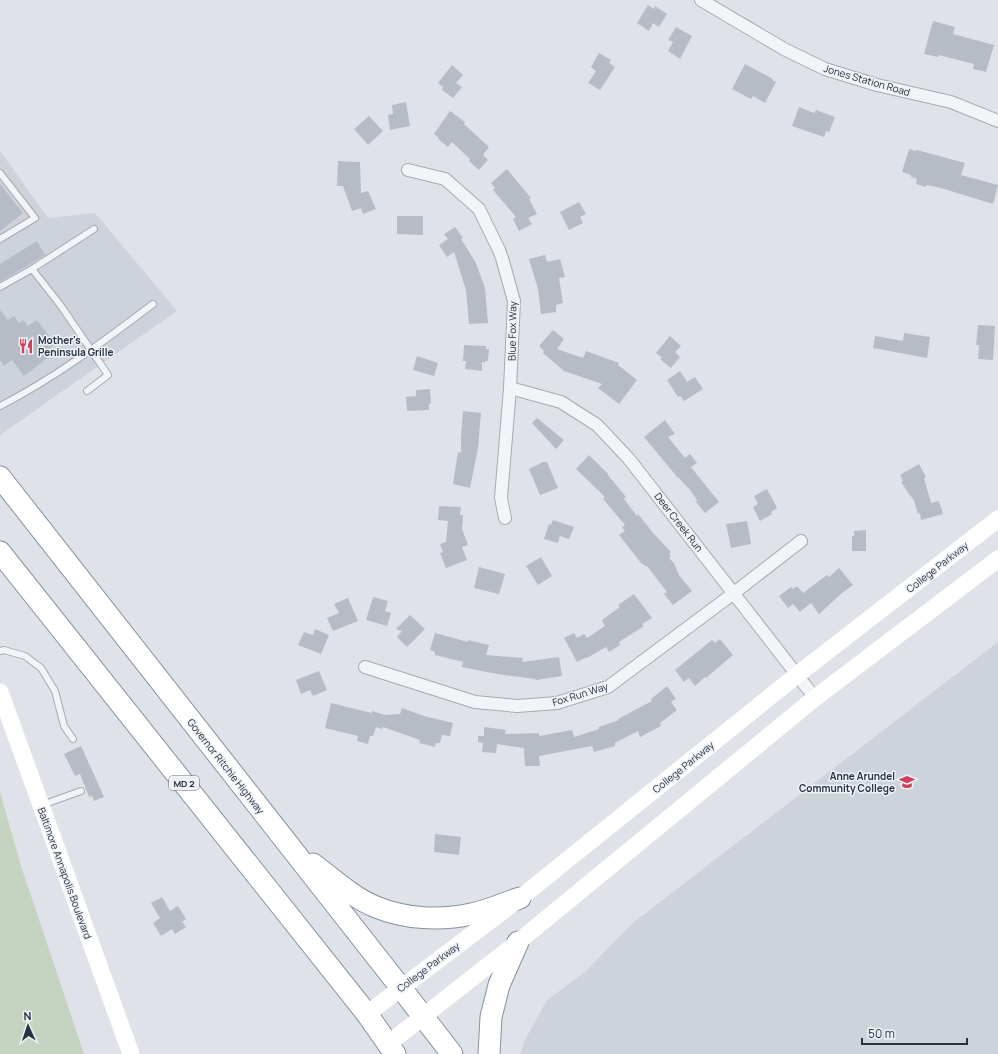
<svg xmlns="http://www.w3.org/2000/svg" width="998" height="1054" font-family="Manrope,sans-serif">
<rect width="100%" height="100%" fill="#dfe3e9"/>
<path fill="#cdd2db" d="M 0,151 L 48,218 L 95,213 L 177,311 L 0,435 Z
M 998,642 L 998,1054 L 520,1054 L 526,1038 L 547,1000 L 585,972 L 634,922 Z"/>
<path fill="#c5d3c0" d="M 0,792 L 21,866 L 84,1054 L 0,1054 Z"/>
<path fill="#b6bcc5" d="M 648,5 L 654,9 L 655,6 L 667,14 L 659,27 L 653,23 L 649,31 L 637,23 Z
M 933,21 L 955,27 L 953,34 L 994,45 L 986,72 L 973,69 L 974,64 L 939,55 L 938,57 L 924,54 Z
M 676,27 L 692,36 L 680,59 L 668,51 L 673,42 L 668,40 Z
M 599,53 L 611,60 L 609,63 L 615,67 L 600,90 L 588,83 L 596,71 L 591,67 Z
M 745,64 L 773,79 L 772,80 L 776,82 L 765,103 L 753,96 L 751,99 L 732,89 Z
M 452,65 L 463,75 L 456,83 L 462,87 L 453,98 L 442,90 L 443,87 L 438,83 Z
M 406,102 L 410,126 L 390,130 L 388,115 L 393,114 L 392,105 Z
M 799,107 L 814,113 L 816,110 L 835,117 L 829,132 L 826,131 L 824,137 L 792,126 Z
M 450,111 L 465,122 L 464,124 L 489,147 L 483,155 L 488,160 L 479,170 L 469,161 L 470,159 L 452,142 L 448,147 L 438,139 L 439,138 L 434,134 Z
M 369,116 L 383,131 L 368,145 L 354,129 Z
M 909,149 L 916,151 L 917,150 L 965,163 L 961,175 L 998,185 L 993,204 L 941,188 L 927,185 L 926,187 L 916,184 L 917,179 L 910,176 L 911,175 L 902,172 Z
M 338,161 L 360,162 L 361,193 L 368,191 L 376,209 L 363,214 L 361,208 L 352,211 L 343,186 L 337,186 Z
M 507,169 L 531,198 L 529,199 L 537,214 L 528,218 L 532,224 L 519,231 L 513,219 L 516,217 L 493,190 L 495,188 L 491,183 Z
M 0,184 L 23,213 L 0,231 Z
M 579,202 L 586,214 L 580,217 L 583,223 L 569,230 L 560,212 Z
M 397,216 L 423,216 L 423,235 L 397,234 Z
M 455,227 L 463,238 L 461,239 L 476,263 L 485,288 L 488,323 L 469,324 L 466,290 L 454,252 L 447,257 L 439,245 L 448,239 L 444,234 Z
M 37,241 L 45,255 L 0,282 L 0,264 Z
M 545,255 L 547,262 L 560,259 L 565,277 L 559,278 L 563,303 L 556,305 L 556,312 L 541,314 L 538,289 L 529,259 Z
M 0,310 L 8,320 L 14,316 L 19,323 L 23,320 L 28,326 L 37,320 L 55,344 L 50,348 L 54,353 L 24,376 L 12,360 L 4,366 L 0,360 Z
M 978,325 L 995,326 L 993,360 L 978,359 L 979,345 L 976,345 Z
M 553,330 L 564,339 L 557,349 L 583,358 L 586,351 L 619,363 L 618,365 L 637,380 L 619,404 L 598,388 L 602,384 L 564,371 L 543,353 L 544,351 L 539,346 Z
M 904,333 L 930,337 L 927,358 L 873,348 L 875,336 L 903,341 Z
M 670,336 L 681,346 L 675,352 L 680,357 L 671,368 L 660,359 L 662,358 L 656,353 Z
M 464,345 L 486,346 L 486,349 L 489,349 L 488,361 L 485,361 L 485,363 L 482,362 L 482,371 L 465,369 L 466,361 L 463,361 Z
M 417,356 L 438,363 L 434,376 L 413,370 Z
M 680,371 L 687,382 L 695,377 L 703,389 L 684,401 L 680,396 L 678,397 L 667,380 Z
M 430,389 L 431,403 L 429,404 L 429,410 L 407,411 L 406,397 L 416,396 L 416,390 Z
M 463,411 L 481,413 L 478,448 L 470,488 L 453,484 L 458,452 L 461,453 L 461,437 Z
M 537,418 L 564,440 L 556,449 L 532,423 Z
M 665,420 L 675,434 L 668,437 L 685,458 L 690,454 L 697,463 L 691,467 L 719,502 L 705,513 L 696,502 L 697,500 L 690,490 L 679,478 L 678,478 L 644,437 Z
M 589,455 L 608,474 L 608,475 L 626,497 L 624,499 L 637,516 L 638,514 L 654,534 L 671,552 L 669,554 L 671,556 L 669,558 L 674,563 L 679,575 L 692,591 L 673,605 L 664,594 L 667,592 L 647,566 L 647,567 L 641,563 L 619,535 L 625,531 L 622,527 L 625,525 L 603,499 L 605,497 L 576,469 Z
M 543,462 L 547,462 L 558,488 L 540,495 L 529,469 Z
M 919,464 L 926,477 L 924,478 L 931,503 L 939,501 L 943,514 L 921,520 L 920,513 L 918,514 L 914,500 L 909,494 L 901,482 L 903,481 L 900,475 Z
M 767,489 L 777,508 L 771,512 L 772,514 L 760,521 L 753,507 L 758,504 L 754,496 Z
M 439,506 L 461,507 L 460,515 L 463,515 L 462,529 L 468,545 L 462,547 L 467,560 L 446,568 L 440,553 L 443,552 L 440,544 L 446,542 L 448,521 L 438,520 Z
M 553,520 L 574,527 L 569,539 L 560,536 L 558,543 L 544,539 L 549,524 L 551,525 Z
M 747,521 L 751,544 L 731,548 L 726,524 Z
M 866,530 L 866,551 L 852,551 L 852,536 L 854,536 L 854,531 Z
M 541,557 L 552,576 L 538,585 L 526,566 Z
M 479,567 L 505,574 L 499,594 L 474,588 Z
M 839,568 L 853,585 L 842,593 L 819,614 L 811,603 L 800,612 L 793,604 L 788,608 L 779,596 L 791,587 L 793,589 L 797,586 L 803,593 L 827,575 L 829,577 Z
M 634,594 L 652,618 L 642,624 L 644,626 L 619,642 L 620,645 L 609,652 L 606,647 L 587,658 L 587,657 L 577,662 L 564,638 L 574,633 L 577,638 L 584,634 L 587,638 L 605,626 L 602,620 L 620,607 L 618,605 Z
M 373,597 L 388,601 L 385,611 L 391,613 L 387,626 L 366,620 Z
M 348,598 L 358,621 L 333,631 L 327,618 L 339,613 L 334,604 Z
M 410,615 L 425,629 L 407,647 L 397,637 L 402,631 L 396,629 Z
M 315,629 L 329,635 L 321,654 L 298,645 L 304,632 L 313,635 Z
M 435,633 L 468,642 L 468,640 L 489,645 L 486,655 L 523,658 L 522,662 L 559,657 L 562,676 L 536,680 L 535,679 L 497,674 L 462,667 L 463,662 L 435,655 L 435,652 L 430,650 Z
M 720,639 L 733,655 L 706,678 L 705,677 L 695,686 L 689,678 L 684,682 L 675,670 L 712,640 L 715,643 Z
M 319,671 L 327,690 L 313,696 L 310,690 L 301,694 L 296,680 Z
M 667,686 L 676,699 L 671,702 L 677,710 L 660,723 L 661,726 L 640,737 L 638,731 L 615,743 L 615,746 L 594,752 L 592,746 L 539,756 L 540,766 L 525,766 L 524,748 L 497,744 L 496,753 L 482,752 L 483,743 L 478,742 L 478,736 L 484,736 L 484,727 L 506,730 L 505,734 L 539,733 L 539,736 L 572,730 L 574,737 L 599,729 L 599,727 L 619,720 L 618,719 L 652,701 L 651,699 Z
M 331,703 L 372,713 L 372,711 L 385,715 L 400,714 L 402,708 L 424,716 L 453,723 L 450,736 L 442,735 L 440,743 L 436,743 L 435,747 L 419,743 L 420,740 L 383,727 L 382,729 L 376,727 L 373,736 L 370,736 L 368,744 L 357,741 L 358,736 L 325,728 Z
M 81,746 L 104,797 L 94,801 L 92,796 L 89,797 L 80,774 L 75,776 L 64,754 Z
M 435,834 L 461,837 L 459,855 L 434,852 Z
M 162,897 L 170,911 L 178,906 L 186,919 L 182,922 L 186,927 L 175,934 L 172,929 L 161,936 L 153,923 L 160,918 L 151,903 Z"/>
<g fill="none" stroke-linecap="round" stroke-linejoin="round">
<g stroke="#a4aab3" stroke-width="8">
<path id="lane" d="M 0,173 L 35,218 L 0,239
M 32,269 L 94,229
M 0,287 L 32,269 L 61,306 L 108,375 L 87,391
M 0,406 C 55,378 104,341 153,304
M 0,651 L 4,650 L 25,656 L 41,668 L 55,691 L 64,726 L 73,739
M 42,805 L 81,791"/>
</g>
<g stroke="#a4aab3" stroke-width="14">
<path id="street" d="M 701,0 L 784,49 L 825,69 L 877,85 L 951,102 L 998,121
M 408,170 L 445,179 L 479,209 L 499,250 L 502,258 L 514,301 L 510,388 L 501,498 L 505,518
M 510,388 L 561,402 L 597,425 L 629,459 L 815,698
M 365,667 L 475,702 L 517,706 L 557,703 L 608,687 L 734,593 L 801,541"/>
</g>
<g stroke="#8691a0" stroke-width="23">
<path id="highway" d="M 0,477 L 401,988 L 452,1054
M 0,552 L 367,1014 L 395,1054
M 313,864 C 332,878 353,898 376,907 C 405,919 441,921 471,914 C 488,911 504,903 520,898
M 489,1054 L 491,1017 L 499,985 L 518,942"/>
</g>
<use href="#lane" stroke="#f2f4f7" stroke-width="6"/>
<use href="#street" stroke="#f2f4f7" stroke-width="12"/>
<path stroke="#fff" stroke-width="17" d="M 0,692 L 131,1054
M 367,1014 L 520,898 L 797,675 L 998,519
M 388,1044 L 518,942 L 815,698 L 998,559"/>
<use href="#highway" stroke="#fff" stroke-width="21"/>
</g>
<defs>
<g id="restaurant-bare" transform="scale(1.2)"><path d="M-5-6h1v4h1v-4h1v4h1v-4h1v5L-1.5 .5V6h-2V.5L-5-1ZM5-6V6H3V1.5H1.5Q1.5-4 5-6Z" fill="#d1405b" stroke="#eef2f6" stroke-width="2.5" paint-order="stroke"/></g>
<g id="university-bare" transform="scale(1.2)"><path d="M0-5L7-2L0 1L-7-2ZM-4 1L0 2.5L4 1V4Q0 6-4 4Z" fill="#d1405b" stroke="#eef2f6" stroke-width="2.5" paint-order="stroke"/></g>
</defs>
<g fill-rule="evenodd">
<use href="#restaurant-bare" x="26" y="346"/>
<use href="#university-bare" x="907" y="782"/>
</g>
<g text-anchor="middle" dominant-baseline="central" stroke-width="3" stroke-linejoin="round" paint-order="stroke">
<rect fill="#eef2f6" stroke="#636b77" stroke-width="1" x="169" y="776" width="30" height="14" rx="3"/>
<g font-size="9" font-weight="bold" fill="#273140">
<text x="184" y="783">MD 2</text>
</g>
<g font-size="10" fill="#273140" stroke="#eef2f6">
<text transform="translate(867 80) rotate(16)">Jones Station Road</text>
<text transform="translate(512 331) rotate(-89)">Blue Fox Way</text>
<text transform="translate(679 522) rotate(52)">Deer Creek Run</text>
<text transform="translate(937 567) rotate(-38)">College Parkway</text>
<text transform="translate(580 694) rotate(-17)">Fox Run Way</text>
<text transform="translate(226 766) rotate(52)">Governor Ritchie Highway</text>
<text transform="translate(683 767) rotate(-39)">College Parkway</text>
<text transform="translate(65 873) rotate(70)">Baltimore Annapolis Boulevard</text>
<text transform="translate(428 967) rotate(-37)">College Parkway</text>
</g>
<g font-size="10" font-weight="bold" fill="#273140" stroke="#eef2f6" text-anchor="start">
<text x="38" y="340">Mother's<tspan x="38" dy="12">Peninsula Grille</tspan></text>
<text x="895" y="776" text-anchor="end">Anne Arundel<tspan x="895" dy="12">Community College</tspan></text>
</g>
</g>
<g transform="translate(28 1026) rotate(357)" stroke="#eef2f6" stroke-width="3" paint-order="stroke">
<path d="M0-3L7 15L0 10L-7 15Z" fill="#273140"/>
<text y="-6" font-size="11" font-weight="bold" text-anchor="middle" fill="#273140">N</text>
</g>
<path d="M862 1038v6h105v-6" fill="none" stroke="#273140" stroke-width="2"/>
<text x="868" y="1038" font-size="12" fill="#273140" stroke="#eef2f6" stroke-width="3" paint-order="stroke">50 m</text>
</svg>
